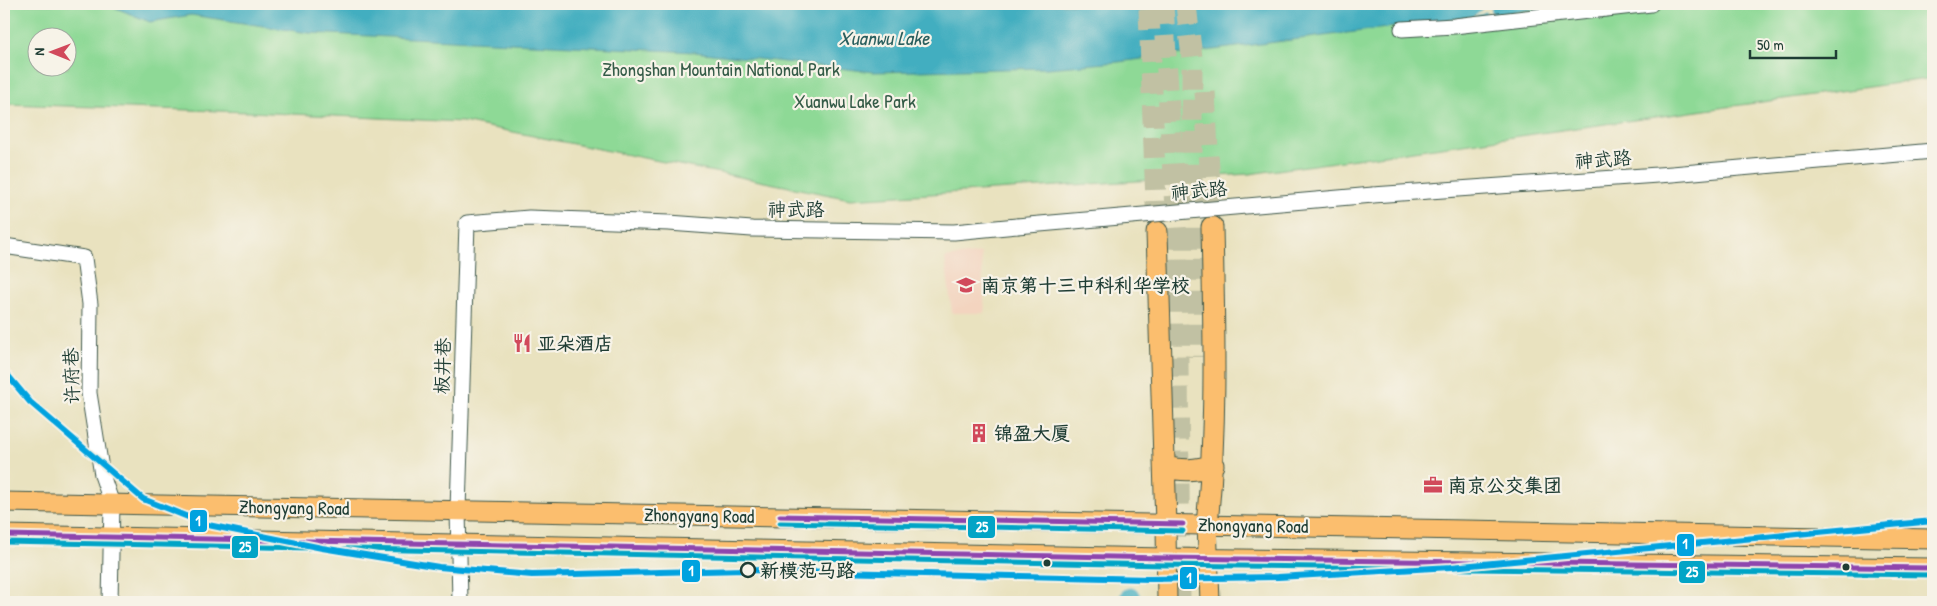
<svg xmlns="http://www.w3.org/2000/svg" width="1937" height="606" font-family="'Patrick Hand','LXGW WenKai TC',sans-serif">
<rect width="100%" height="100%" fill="#f7f3e8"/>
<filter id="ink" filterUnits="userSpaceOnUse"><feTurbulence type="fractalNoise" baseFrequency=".02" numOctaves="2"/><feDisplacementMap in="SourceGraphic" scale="10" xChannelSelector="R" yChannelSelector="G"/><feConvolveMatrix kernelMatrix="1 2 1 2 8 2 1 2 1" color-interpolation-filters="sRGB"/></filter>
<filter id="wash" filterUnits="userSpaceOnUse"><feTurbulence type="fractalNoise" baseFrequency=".0096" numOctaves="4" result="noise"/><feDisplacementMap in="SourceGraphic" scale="20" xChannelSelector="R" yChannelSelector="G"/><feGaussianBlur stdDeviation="1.12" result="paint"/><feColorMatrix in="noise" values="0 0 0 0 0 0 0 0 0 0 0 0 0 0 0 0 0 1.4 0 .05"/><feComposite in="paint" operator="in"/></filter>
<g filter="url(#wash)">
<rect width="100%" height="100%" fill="#e9e2bf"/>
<path fill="#f3d4bf" d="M 981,253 L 985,313 L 952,313 L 945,258 Z"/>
<path fill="#8ed996" stroke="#568b65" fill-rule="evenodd" d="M 4,4 L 1933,4 L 1933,78 L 1249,174 L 850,199 L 463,122 L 250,112 L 4,104 ZM 38,38 L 68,38 L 68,68 L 38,68 Z"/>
<path fill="#42aec0" stroke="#30767a" d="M 106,4 L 1576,4 L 1118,62 L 1048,68 L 874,72 L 694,52 L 309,33 L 191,15 L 150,22 Z"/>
<path fill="#e9e2bf" d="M 1485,4 L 1497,4 L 1491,8 L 1491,15 L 1487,16 L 1486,11 L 1470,19 L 1485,7 Z"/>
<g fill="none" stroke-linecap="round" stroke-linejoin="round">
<path stroke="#42aec0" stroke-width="21" d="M 1129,602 L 1130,598"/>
</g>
</g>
<g filter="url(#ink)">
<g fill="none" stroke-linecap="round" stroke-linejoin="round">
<path stroke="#c1c1a3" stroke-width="21" stroke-dasharray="21 11" stroke-linecap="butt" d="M 1163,4 L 1177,243 L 1180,602
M 1186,4 L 1192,58 L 1192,357
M 1149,9 L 1157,232
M 1205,92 L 1212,227"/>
<g stroke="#3d5649" stroke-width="17">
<path id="minor" d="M 1402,29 L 1454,26 L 1651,4
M 1373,195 L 1672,174 L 1933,151
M 4,246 L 84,258 L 90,304 L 89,393 L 102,475 L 112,504 L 110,602
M 460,602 L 458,510 L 467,223 L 529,218 L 669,223 L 752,229 L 954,232 L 1017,226"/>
</g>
<g stroke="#3d5649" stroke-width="21">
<path id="major" d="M 4,502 L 1933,539
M 1207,524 L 1210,602
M 1166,525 L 1167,602
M 4,535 L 1166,558 L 1933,568"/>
</g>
<g stroke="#3d5649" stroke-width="23">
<path id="highway" d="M 1157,232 L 1166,525
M 1165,467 C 1183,471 1195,471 1213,465
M 1207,524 C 1217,425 1214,326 1212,227"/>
</g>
<use href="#minor" stroke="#fff" stroke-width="15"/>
<use href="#major" stroke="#fbbe6e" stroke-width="19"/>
<use href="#highway" stroke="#fbbe6e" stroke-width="21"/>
<g stroke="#3d5649" stroke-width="17" stroke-linecap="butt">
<path id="minor-bridge" d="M 1017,226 L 1373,195"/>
</g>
<use href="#minor-bridge" stroke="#fff" stroke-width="15"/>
<g stroke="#f7f3e8" stroke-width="9">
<path id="bus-1" d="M 780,516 L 1183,524
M 4,535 L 1166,558 L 1933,568"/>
</g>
<g stroke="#f7f3e8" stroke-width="9">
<path id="bus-2" d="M 780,523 L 1183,531
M 4,542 L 1166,565 L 1933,575"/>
</g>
<use href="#bus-1" stroke="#8e44ad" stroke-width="5"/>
<use href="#bus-2" stroke="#02a4c6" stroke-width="5"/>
<g stroke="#f7f3e8" stroke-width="10">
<path id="metro-1" d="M 4,371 L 30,402 L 143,499 L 208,525 L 322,548 L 439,567 L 532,575 L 746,570 L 1151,579 L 1278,577 L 1451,567 L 1933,521"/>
</g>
<use href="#metro-1" stroke="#00a2df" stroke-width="6"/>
</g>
</g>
<defs>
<g id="university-bare" transform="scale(1.5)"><path d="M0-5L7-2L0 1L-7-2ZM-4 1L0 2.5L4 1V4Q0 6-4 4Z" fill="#d1495b" stroke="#f7f3e8" stroke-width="2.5" paint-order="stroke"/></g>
<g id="restaurant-bare" transform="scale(1.5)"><path d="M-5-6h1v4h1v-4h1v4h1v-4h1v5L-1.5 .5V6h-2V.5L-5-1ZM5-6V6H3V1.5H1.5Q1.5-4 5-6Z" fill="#d1495b" stroke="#f7f3e8" stroke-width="2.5" paint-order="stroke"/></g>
<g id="building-bare" transform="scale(1.5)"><path d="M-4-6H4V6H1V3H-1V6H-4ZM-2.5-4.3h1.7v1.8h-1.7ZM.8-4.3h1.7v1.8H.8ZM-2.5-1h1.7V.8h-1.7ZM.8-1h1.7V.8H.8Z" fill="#d1495b" stroke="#f7f3e8" stroke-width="2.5" paint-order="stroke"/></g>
<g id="office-bare" transform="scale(1.5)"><path d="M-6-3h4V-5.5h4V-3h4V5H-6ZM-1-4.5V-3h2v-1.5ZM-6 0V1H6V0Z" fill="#d1495b" stroke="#f7f3e8" stroke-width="2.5" paint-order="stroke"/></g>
</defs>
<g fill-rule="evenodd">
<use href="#university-bare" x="966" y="285"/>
<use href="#restaurant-bare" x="522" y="343"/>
<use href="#building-bare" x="979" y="433"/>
<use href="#office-bare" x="1433" y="485"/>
</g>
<g fill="#1f3d34" stroke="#f7f3e8" stroke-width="2">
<circle cx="1047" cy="563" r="4.5"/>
<circle cx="1846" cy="567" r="4.5"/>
</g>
<circle fill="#f7f3e8" stroke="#1f3d34" stroke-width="2.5" cx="748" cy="570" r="7"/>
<g text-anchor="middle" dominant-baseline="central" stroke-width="4.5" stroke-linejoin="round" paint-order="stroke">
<g font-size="19" fill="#355c48" stroke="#f7f3e8">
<text x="721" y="69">Zhongshan Mountain National Park</text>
<text x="855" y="101">Xuanwu Lake Park</text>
</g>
<g font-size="19" fill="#1f3d34" stroke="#f7f3e8">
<text transform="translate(1603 159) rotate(-4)">神武路</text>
<text transform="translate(1199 190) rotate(-5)">神武路</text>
<text x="796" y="209">神武路</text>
<text transform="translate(442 366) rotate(-88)">板井巷</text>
<text transform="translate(71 376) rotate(-92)">许府巷</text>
<text transform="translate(294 507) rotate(1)">Zhongyang Road</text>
<text transform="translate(699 515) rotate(1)">Zhongyang Road</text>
<text transform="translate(1253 525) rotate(1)">Zhongyang Road</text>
</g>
<g font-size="19" font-weight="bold" fill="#1f3d34" stroke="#f7f3e8" text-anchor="start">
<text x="981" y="285">南京第十三中科利华学校</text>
<text x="537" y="343">亚朵酒店</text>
<text x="994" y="433">锦盈大厦</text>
<text x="1448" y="485">南京公交集团</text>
</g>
<g font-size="19" font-weight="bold" fill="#1f3d34" stroke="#f7f3e8" text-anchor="start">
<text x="760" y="570">新模范马路</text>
</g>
<g font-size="20" font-style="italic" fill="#2a5f5e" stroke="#f7f3e8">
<text x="884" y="37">Xuanwu Lake</text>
</g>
</g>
<g stroke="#f7f3e8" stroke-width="2">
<rect x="189" y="509" width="19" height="24" rx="5" fill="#00a2df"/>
<rect x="967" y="515" width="29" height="24" rx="5" fill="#02a4c6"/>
<rect x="1676" y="533" width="19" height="24" rx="5" fill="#00a2df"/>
<rect x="231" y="535" width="28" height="24" rx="5" fill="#02a4c6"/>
<rect x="681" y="559" width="20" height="24" rx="5" fill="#00a2df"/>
<rect x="1678" y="560" width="28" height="24" rx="5" fill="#02a4c6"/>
<rect x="1179" y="566" width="19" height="24" rx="5" fill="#00a2df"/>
</g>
<g font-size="14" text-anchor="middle" font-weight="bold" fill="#fff">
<text x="198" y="526">1</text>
<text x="982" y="532">25</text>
<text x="1685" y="549">1</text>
<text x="245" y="552">25</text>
<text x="691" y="576">1</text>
<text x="1692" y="577">25</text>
<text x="1189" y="583">1</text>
</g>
<rect width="1937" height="606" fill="none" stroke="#f7f3e8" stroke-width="20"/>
<g transform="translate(52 52) rotate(271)"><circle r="24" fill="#f7f3e8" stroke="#a1aaa0"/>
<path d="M0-4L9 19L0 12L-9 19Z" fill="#d1495b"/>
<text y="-8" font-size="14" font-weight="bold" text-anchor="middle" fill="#1f3d34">N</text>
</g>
<path d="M1750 50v8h86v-8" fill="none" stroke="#1f3d34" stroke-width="2.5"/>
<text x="1757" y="50" font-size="15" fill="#1f3d34" stroke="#f7f3e8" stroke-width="4" paint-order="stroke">50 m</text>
</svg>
